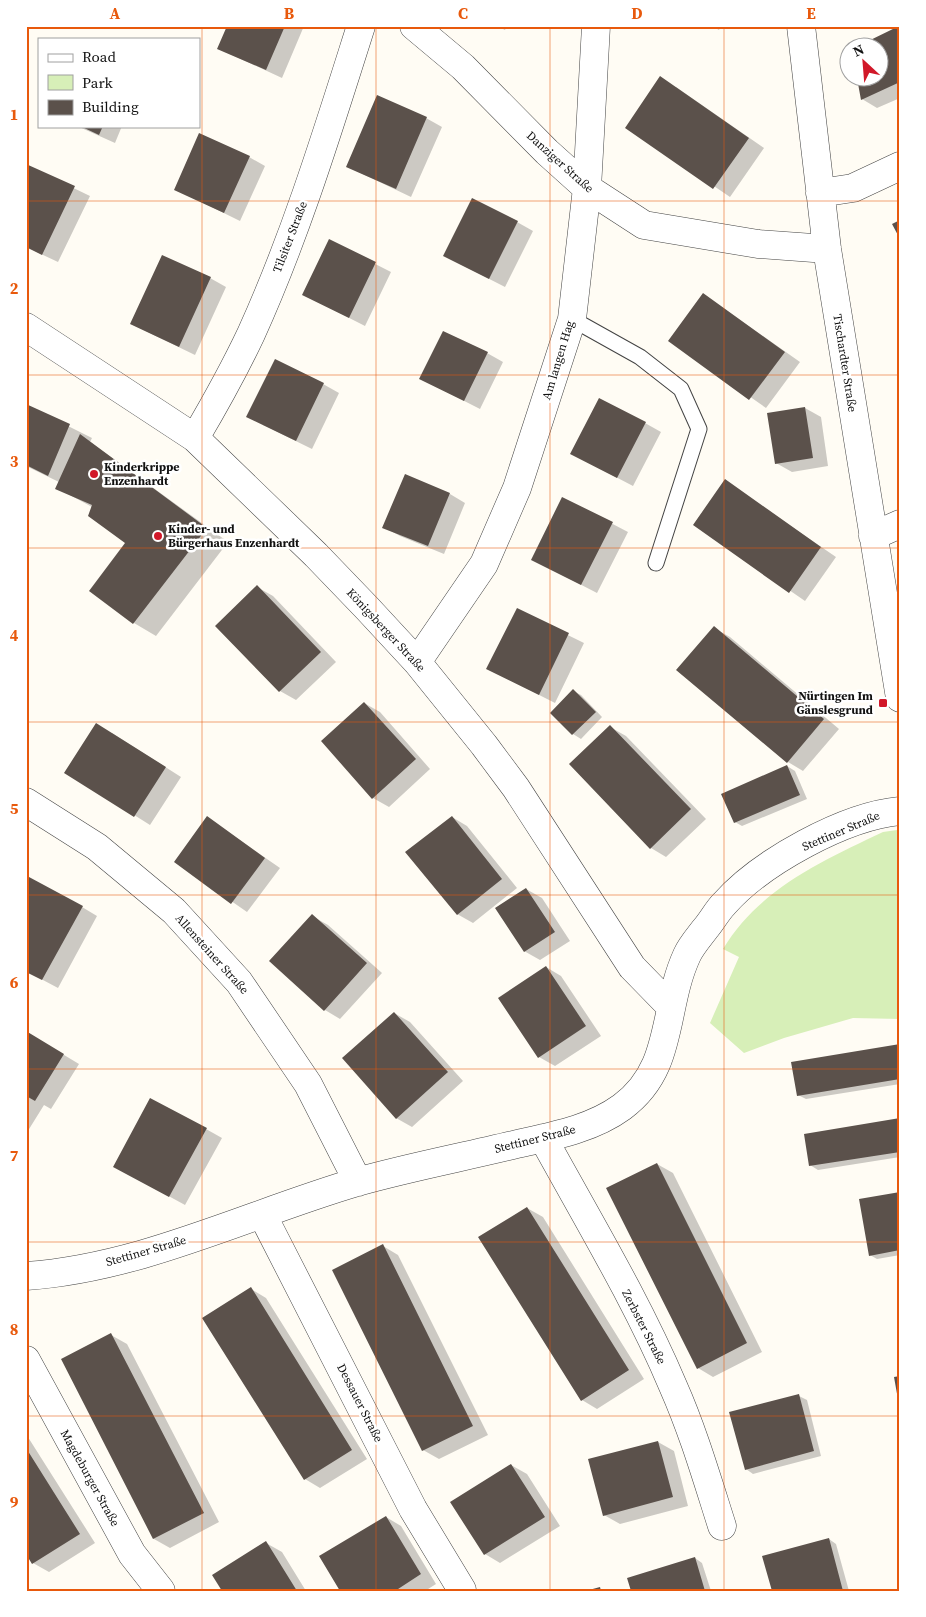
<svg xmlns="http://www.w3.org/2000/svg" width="926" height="1617" font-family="'Source Serif 4',serif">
<rect width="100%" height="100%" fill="#fffcf4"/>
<path fill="#d7efb8" d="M 897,830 L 900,846 L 900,1019 L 853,1018 L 784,1038 L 744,1053 L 710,1023 L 739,957 L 723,949 C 759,889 822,861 883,832 Z"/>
<path fill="#0003" d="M 228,26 L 304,26 L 282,78 L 219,49 Z
M 497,26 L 507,26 L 505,30 Z
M 712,26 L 721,26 L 719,30 Z
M 897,29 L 900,30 L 900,98 L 877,108 L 862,99 L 858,78 L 878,78 Z
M 676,87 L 764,148 L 730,197 L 627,127 Z
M 426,118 L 442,127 L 411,197 L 348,167 Z
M 77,126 L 122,126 L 115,143 Z
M 249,157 L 265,166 L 240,221 L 175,189 Z
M 26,165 L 90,196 L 58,262 L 26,247 Z
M 517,222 L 533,231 L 505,287 L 460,264 Z
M 330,241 L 391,272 L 365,326 L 304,295 Z
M 210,278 L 226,287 L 195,355 L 131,324 Z
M 703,294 L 800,362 L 766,408 L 670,341 Z
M 487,353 L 503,362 L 480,409 L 421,379 Z
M 323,384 L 339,393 L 312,449 L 263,425 Z
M 26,405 L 92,438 L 90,442 L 228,542 L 156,636 L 134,623 L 91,590 L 127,543 L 92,507 L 57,488 L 59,482 L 26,466 Z
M 805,408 L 821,417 L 828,466 L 792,472 L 776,463 Z
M 645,423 L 661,432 L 633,486 L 587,462 Z
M 725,481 L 836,557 L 805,601 L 694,524 Z
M 450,494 L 465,503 L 444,554 L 400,536 L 384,527 Z
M 563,498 L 628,532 L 597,593 L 533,560 Z
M 257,587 L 273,596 L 336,662 L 296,700 L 280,691 L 217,626 Z
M 517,610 L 584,643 L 555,703 L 488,669 Z
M 714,628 L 730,637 L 839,729 L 803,771 L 788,762 L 678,670 Z
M 573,691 L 581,695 L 602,717 L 581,739 L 573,734 L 552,713 Z
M 364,703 L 380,712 L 430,769 L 389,807 L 373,798 Z
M 610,727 L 626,736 L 706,819 L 666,857 L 651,848 Z
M 112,733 L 181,777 L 150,825 L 66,772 Z
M 787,766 L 795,771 L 807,799 L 742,826 L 735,822 Z
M 452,817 L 467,826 L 517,888 L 473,923 L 457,914 Z
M 208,818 L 280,868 L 247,912 L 175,862 Z
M 526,889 L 542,898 L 570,941 L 540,960 L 524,951 Z
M 82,907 L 97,916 L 58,988 L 26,971 Z
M 312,916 L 328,925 L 382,973 L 340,1019 L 325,1010 Z
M 546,967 L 561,976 L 601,1036 L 555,1066 L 539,1057 Z
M 394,1013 L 410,1022 L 463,1081 L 412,1127 L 396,1118 Z
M 26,1032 L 79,1064 L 51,1109 L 44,1105 L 26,1134 Z
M 900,1045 L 900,1084 L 806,1099 L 798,1095 Z
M 900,1120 L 900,1157 L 818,1170 L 810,1165 Z
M 206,1129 L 222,1138 L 185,1205 L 130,1175 Z
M 657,1164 L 673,1173 L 762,1352 L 713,1377 L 698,1368 Z
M 900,1193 L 900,1255 L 877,1259 L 870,1255 Z
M 527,1208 L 543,1217 L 644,1379 L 597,1409 L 582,1400 Z
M 383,1246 L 398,1255 L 488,1435 L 439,1459 L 423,1450 Z
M 251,1289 L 266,1298 L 367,1459 L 320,1488 L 305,1479 Z
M 111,1335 L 127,1344 L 219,1522 L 170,1548 L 154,1539 L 63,1360 Z
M 799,1396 L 807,1400 L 821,1456 L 753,1474 L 746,1469 Z
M 26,1434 L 95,1543 L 49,1572 L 33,1563 L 26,1552 Z
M 658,1442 L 674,1451 L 688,1506 L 620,1524 L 604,1515 L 590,1460 Z
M 511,1465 L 527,1474 L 560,1526 L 500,1563 L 485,1554 Z
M 386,1517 L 401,1526 L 436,1584 L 425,1591 L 341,1591 Z
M 829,1539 L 836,1544 L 849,1591 L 773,1591 Z
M 266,1543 L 282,1552 L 306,1591 L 223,1591 Z
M 695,1558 L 702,1563 L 711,1591 L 632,1591 Z"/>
<path fill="#5b514b" d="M 227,26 L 285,26 L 266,70 L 217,49 Z
M 897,27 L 900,32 L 900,82 L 861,100 L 857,78 L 878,78 L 878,48 L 854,48 Z
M 660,76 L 749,138 L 713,189 L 625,128 Z
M 377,95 L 427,117 L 396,189 L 346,167 Z
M 80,126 L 103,126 L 99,135 Z
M 199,133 L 250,156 L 224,213 L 174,190 Z
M 26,164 L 75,186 L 42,255 L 26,247 Z
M 472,198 L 518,221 L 489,279 L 443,256 Z
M 900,220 L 900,239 L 892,224 Z
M 329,239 L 376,262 L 349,318 L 302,295 Z
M 162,255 L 211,277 L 179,347 L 130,324 Z
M 703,293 L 785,352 L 749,400 L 668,341 Z
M 443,331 L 488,352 L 464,401 L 419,379 Z
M 275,359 L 324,383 L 296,441 L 246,417 Z
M 599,398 L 646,422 L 617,478 L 570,454 Z
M 26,404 L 70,424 L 48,476 L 26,465 Z
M 805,407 L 813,458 L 775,464 L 767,413 Z
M 80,434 L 207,528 L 133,624 L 89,591 L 125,543 L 88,516 L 92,505 L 55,489 Z
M 405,474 L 450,493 L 428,546 L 382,528 Z
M 725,479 L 821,547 L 789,593 L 693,525 Z
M 562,497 L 613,522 L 581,585 L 531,560 Z
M 257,585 L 321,652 L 279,692 L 215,626 Z
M 517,608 L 569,633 L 539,695 L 486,669 Z
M 714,626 L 824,719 L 787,763 L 676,670 Z
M 573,689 L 596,712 L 572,735 L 550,713 Z
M 364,702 L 416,759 L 372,799 L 321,741 Z
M 96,723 L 166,767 L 134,817 L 64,773 Z
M 610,725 L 691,809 L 650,849 L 569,764 Z
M 787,765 L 800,795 L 734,823 L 721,794 Z
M 207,816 L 265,858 L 231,904 L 174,862 Z
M 452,816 L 502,879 L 457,915 L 405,852 Z
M 29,877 L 83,906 L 42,980 L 26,972 L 26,882 Z
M 526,888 L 555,932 L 524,952 L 495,908 Z
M 312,914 L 367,963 L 324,1011 L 269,961 Z
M 546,966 L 586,1026 L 538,1058 L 498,998 Z
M 394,1012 L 448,1072 L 396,1119 L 342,1058 Z
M 26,1031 L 64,1054 L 35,1101 L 28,1097 L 26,1100 Z
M 900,1044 L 900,1079 L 797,1096 L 791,1062 Z
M 150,1098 L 207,1128 L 169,1197 L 113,1167 Z
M 900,1118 L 900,1152 L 809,1166 L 804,1134 Z
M 657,1163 L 747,1343 L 697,1369 L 606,1188 Z
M 900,1192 L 900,1250 L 869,1256 L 859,1199 Z
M 527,1207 L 629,1370 L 581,1401 L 478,1237 Z
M 383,1244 L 473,1426 L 422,1451 L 332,1270 Z
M 251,1287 L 352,1450 L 304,1480 L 202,1318 Z
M 111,1333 L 204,1513 L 153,1539 L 61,1359 Z
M 900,1376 L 900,1405 L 899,1405 L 894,1377 Z
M 799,1394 L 814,1451 L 745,1470 L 729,1412 Z
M 658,1441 L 673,1497 L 603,1516 L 588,1459 Z
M 26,1448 L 80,1534 L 32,1564 L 26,1554 Z
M 511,1464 L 545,1517 L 484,1555 L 450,1502 Z
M 386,1516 L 421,1574 L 395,1591 L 340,1591 L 319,1556 Z
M 829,1538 L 843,1591 L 772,1591 L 762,1556 Z
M 266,1541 L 297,1591 L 222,1591 L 212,1575 Z
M 695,1557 L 705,1591 L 631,1591 L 627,1578 Z
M 600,1587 L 601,1591 L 590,1591 L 589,1590 Z"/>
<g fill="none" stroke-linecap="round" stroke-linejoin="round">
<g stroke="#444" stroke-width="17">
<path id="lane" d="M 572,319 L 640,357 L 681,389 L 699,429 L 656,563"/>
</g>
<g stroke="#444" stroke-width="29">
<path id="street" d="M 414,26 L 463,67 L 547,152 L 587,188 L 644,225 L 758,244 L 827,249
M 801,26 L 827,249 L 900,698
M 820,193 L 853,188 L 900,166
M 26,327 L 195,438 L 316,555 L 367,608 L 417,662 L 484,745 L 516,788 L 632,967 L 670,1006
M 195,438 C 215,404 234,370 251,334 C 296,235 328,130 361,26
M 873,536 L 900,524
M 417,662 L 484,564 L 517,488 L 572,319 L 587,188 L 596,26
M 26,802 L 97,847 L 174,911 L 239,982 L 308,1084 L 358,1182
M 543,1138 C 588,1220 637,1301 673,1386 C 693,1431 707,1479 722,1526
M 262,1214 L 413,1509 L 462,1590
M 26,1276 C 142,1268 248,1214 357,1182 C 410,1167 464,1157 517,1144 C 553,1136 592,1129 622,1107 C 675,1068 662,1009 687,955 C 691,946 699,937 705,929 C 712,921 717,911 724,904 C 761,862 845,816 900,811
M 26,1360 L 132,1554 L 161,1591"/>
</g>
<use href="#lane" stroke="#fff" stroke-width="15"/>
<use href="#street" stroke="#fff" stroke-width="28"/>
</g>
<path fill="none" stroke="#e8590c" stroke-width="1" stroke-opacity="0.55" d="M 202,26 L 202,1591M 376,26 L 376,1591M 550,26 L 550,1591M 724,26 L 724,1591M 26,201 L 900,201M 26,375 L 900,375M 26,548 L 900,548M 26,722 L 900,722M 26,895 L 900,895M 26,1069 L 900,1069M 26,1242 L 900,1242M 26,1416 L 900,1416"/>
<g fill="#d11829" stroke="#fff" stroke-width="2">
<circle cx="94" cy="474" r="5"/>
<circle cx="158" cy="536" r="5"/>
<rect x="878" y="698" width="10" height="10" rx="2.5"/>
</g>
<g text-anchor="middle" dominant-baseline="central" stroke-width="5" stroke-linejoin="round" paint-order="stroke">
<g font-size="12" fill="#111" stroke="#fff">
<text transform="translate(560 162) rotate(42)">Danziger Straße</text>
<text transform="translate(290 237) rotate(-69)">Tilsiter Straße</text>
<text transform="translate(558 360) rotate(-73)">Am langen Hag</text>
<text transform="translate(845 363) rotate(81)">Tischardter Straße</text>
<text transform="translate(386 630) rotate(47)">Königsberger Straße</text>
<text transform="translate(841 831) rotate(-23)">Stettiner Straße</text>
<text transform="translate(212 954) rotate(48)">Allensteiner Straße</text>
<text transform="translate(535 1139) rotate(-14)">Stettiner Straße</text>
<text transform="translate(146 1251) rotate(-16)">Stettiner Straße</text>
<text transform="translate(644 1327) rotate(63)">Zerbster Straße</text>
<text transform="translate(360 1403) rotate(63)">Dessauer Straße</text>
<text transform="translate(90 1478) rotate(61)">Magdeburger Straße</text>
</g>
<g font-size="12" font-weight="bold" fill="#111" stroke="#fff" text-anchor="start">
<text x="104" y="467">Kinderkrippe<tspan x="104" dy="14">Enzenhardt</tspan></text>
<text x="168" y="529">Kinder- und<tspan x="168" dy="14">Bürgerhaus Enzenhardt</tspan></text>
<text x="873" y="696" text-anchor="end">Nürtingen Im<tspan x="873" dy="14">Gänslesgrund</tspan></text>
</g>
</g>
<rect width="926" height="1617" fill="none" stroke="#ffffff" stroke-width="55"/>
<rect x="38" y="38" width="162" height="90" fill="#ffffff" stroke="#a0a0a0"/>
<rect x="48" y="54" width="25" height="8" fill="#ffffff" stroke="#a0a0a0"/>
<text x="82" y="62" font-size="15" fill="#111111">Road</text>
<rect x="48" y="75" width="25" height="15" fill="#d7efb8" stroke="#a0a0a0"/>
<text x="82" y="88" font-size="15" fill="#111111">Park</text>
<rect x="48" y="100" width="25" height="15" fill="#5b514b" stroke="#a0a0a0"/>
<text x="82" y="112" font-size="15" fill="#111111">Building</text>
<g transform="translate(864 62) rotate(334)"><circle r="24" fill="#ffffff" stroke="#a0a0a0"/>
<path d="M0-4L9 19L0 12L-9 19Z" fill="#d11829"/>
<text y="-8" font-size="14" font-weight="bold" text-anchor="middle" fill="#111111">N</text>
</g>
<rect x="28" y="28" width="870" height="1562" fill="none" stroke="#e8590c" stroke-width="2"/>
<g font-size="16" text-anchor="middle" font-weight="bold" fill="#e8590c">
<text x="115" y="19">A</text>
<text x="289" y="19">B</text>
<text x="463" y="19">C</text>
<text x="637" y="19">D</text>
<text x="811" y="19">E</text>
<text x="14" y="120">1</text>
<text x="14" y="294">2</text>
<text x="14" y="467">3</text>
<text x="14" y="641">4</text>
<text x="14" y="814">5</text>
<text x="14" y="988">6</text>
<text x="14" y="1161">7</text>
<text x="14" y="1335">8</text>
<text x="14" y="1508">9</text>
</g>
</svg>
